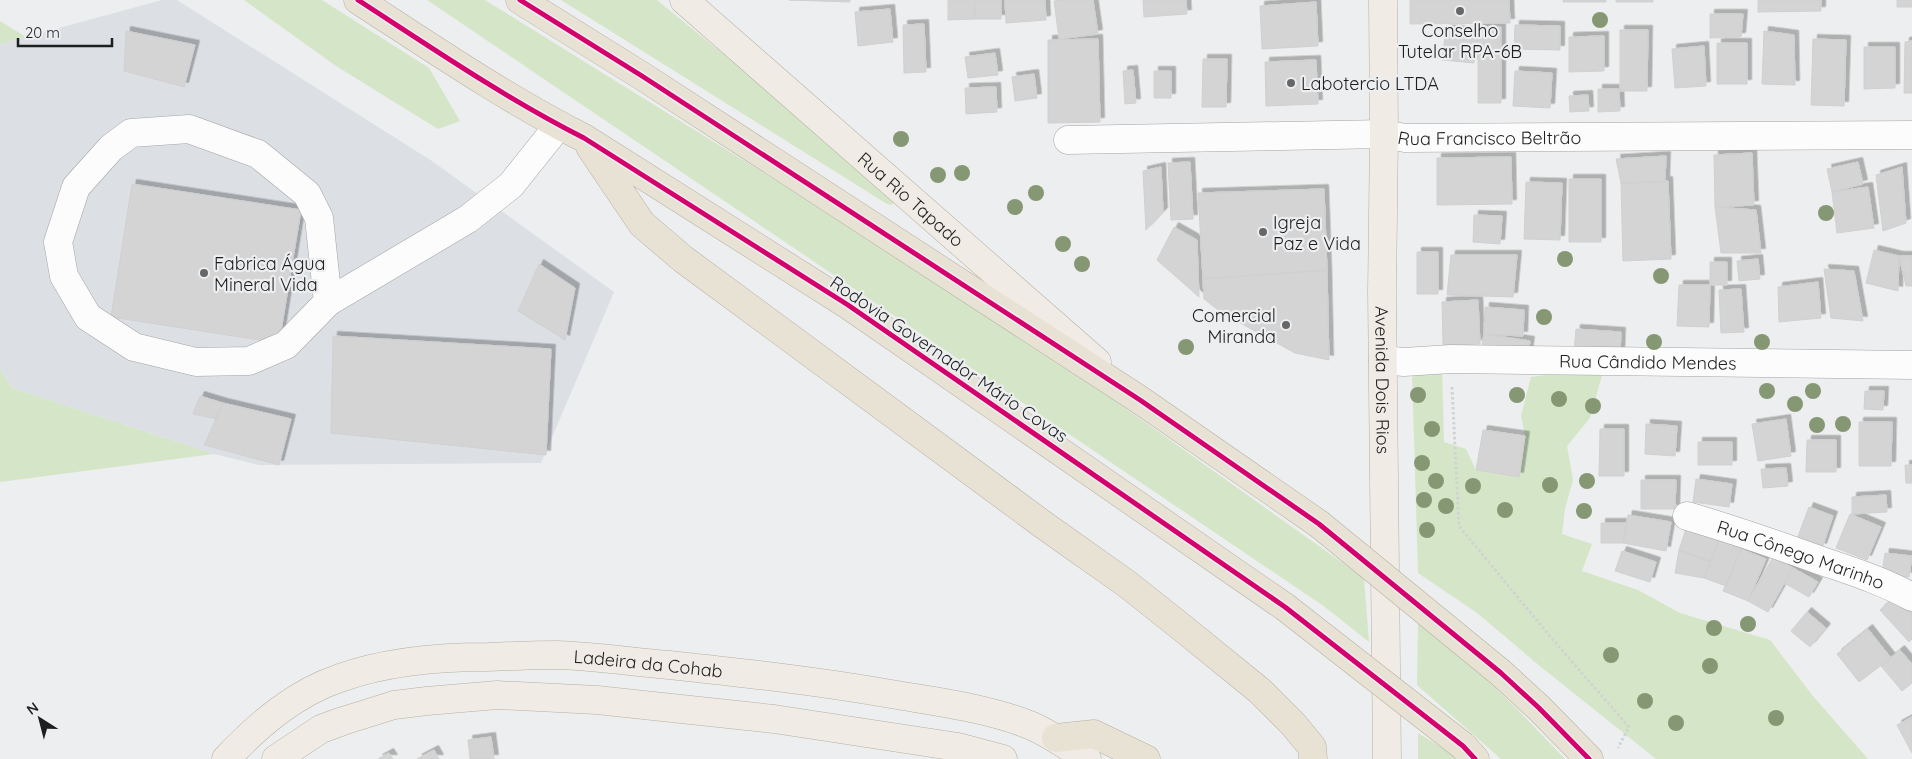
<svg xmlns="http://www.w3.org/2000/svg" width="1912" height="759" font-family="Quicksand,sans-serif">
<defs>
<filter id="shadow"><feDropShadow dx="4.5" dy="-4.5" stdDeviation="0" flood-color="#0004"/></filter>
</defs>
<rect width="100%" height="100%" fill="#edeeef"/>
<path fill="#dce0e5" d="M 162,0 L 177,0 L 432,161 L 614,292 L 541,463 L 259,465 L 214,454 L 12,388 L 0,369 L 0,44 Z"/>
<path fill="#d4e6c7" d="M 244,0 L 322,0 L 429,68 L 460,121 L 438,129 L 336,66 Z
M 427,0 L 485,0 L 983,309 L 1080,376 L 1364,578 L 1369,642 L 1325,607 Z
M 561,0 L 657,0 L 761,85 L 894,200 L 892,205 L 887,204 Z
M 0,21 L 26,37 L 0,44 Z
M 1442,366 L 1444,442 L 1466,449 L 1476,470 L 1519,476 L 1525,436 L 1521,416 L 1531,377 L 1604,368 L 1590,418 L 1567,446 L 1573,480 L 1565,509 L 1562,534 L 1592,544 L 1582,571 L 1638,590 L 1680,613 L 1770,640 L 1813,696 L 1868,759 L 1656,759 L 1541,667 L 1477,613 L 1418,573 L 1412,372 Z
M 0,369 L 12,388 L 214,454 L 0,482 Z
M 1418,621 L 1458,652 L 1517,709 L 1565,759 L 1501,759 L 1417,685 Z
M 1418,733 L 1460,759 L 1418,759 Z"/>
<path fill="#d4d4d5" stroke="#d0d0d1" filter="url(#shadow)" d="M 789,0 L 850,0 L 850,2 Z
M 948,0 L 975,0 L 975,19 L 948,20 Z
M 975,0 L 1001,0 L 1001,19 L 975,19 Z
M 1005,0 L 1045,0 L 1046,20 L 1006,23 Z
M 1063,0 L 1093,0 L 1098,34 L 1059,39 L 1054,1 Z
M 1143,0 L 1186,0 L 1187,14 L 1144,17 Z
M 1410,0 L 1509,0 L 1510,23 L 1410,24 Z
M 1563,0 L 1606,0 L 1606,2 L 1563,2 Z
M 1616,0 L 1653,0 L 1653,2 L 1616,2 Z
M 1758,0 L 1821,0 L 1821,11 L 1758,12 Z
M 1897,0 L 1912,0 L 1912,7 L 1897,7 Z
M 1316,2 L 1318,46 L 1262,49 L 1260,6 Z
M 890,9 L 893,42 L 858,46 L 855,12 Z
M 1710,14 L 1743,14 L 1741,37 L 1710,38 Z
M 924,24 L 926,72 L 904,73 L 903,25 Z
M 1515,25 L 1560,26 L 1560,50 L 1514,49 Z
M 1478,27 L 1501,27 L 1501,103 L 1478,103 Z
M 1446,29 L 1478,32 L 1474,63 L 1442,60 Z
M 1620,30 L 1648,30 L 1647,91 L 1620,91 Z
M 126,31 L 195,45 L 184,87 L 124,71 Z
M 1764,31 L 1794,35 L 1795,85 L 1762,84 Z
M 1604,36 L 1604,71 L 1569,72 L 1569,37 Z
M 1098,39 L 1100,122 L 1048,123 L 1048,40 Z
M 1813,39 L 1846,40 L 1844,106 L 1811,105 Z
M 1912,41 L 1912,93 L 1904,93 L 1905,42 Z
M 1717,43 L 1747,43 L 1747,84 L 1717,84 Z
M 1704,46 L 1706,86 L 1675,88 L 1672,49 Z
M 1864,47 L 1895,47 L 1895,88 L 1864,89 Z
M 995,53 L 998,75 L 968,78 L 965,57 Z
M 1203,59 L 1227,59 L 1226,107 L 1202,107 Z
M 1316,60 L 1318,104 L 1266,106 L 1265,62 Z
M 1133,70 L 1136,103 L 1125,104 L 1123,71 Z
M 1154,71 L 1171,71 L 1171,98 L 1154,98 Z
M 1515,71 L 1552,73 L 1550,108 L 1513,106 Z
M 1034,74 L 1037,98 L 1015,101 L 1012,77 Z
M 996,87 L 997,112 L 966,114 L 965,88 Z
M 1598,89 L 1619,89 L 1620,111 L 1598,112 Z
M 1588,95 L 1589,111 L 1570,112 L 1569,96 Z
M 1752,153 L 1754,205 L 1715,207 L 1714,155 Z
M 1666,156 L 1665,182 L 1621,183 L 1616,159 Z
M 1511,157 L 1512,204 L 1437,205 L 1437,158 Z
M 1190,162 L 1193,219 L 1171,220 L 1168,163 Z
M 1858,162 L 1863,184 L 1832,192 L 1827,169 Z
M 1161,167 L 1163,212 L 1146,230 L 1143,171 Z
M 1902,167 L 1906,223 L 1883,231 L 1876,175 Z
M 1569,179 L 1601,179 L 1601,242 L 1569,242 Z
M 1668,181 L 1671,259 L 1623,261 L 1621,183 Z
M 1526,182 L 1562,183 L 1560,240 L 1524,239 Z
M 132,184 L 301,210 L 279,343 L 111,317 Z
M 1868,187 L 1874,228 L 1837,233 L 1832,192 Z
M 1324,189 L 1327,270 L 1203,279 L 1198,193 Z
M 1715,207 L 1756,210 L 1761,253 L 1721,253 Z
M 1474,215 L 1502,216 L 1500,244 L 1473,242 Z
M 1174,227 L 1197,240 L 1199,297 L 1157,260 Z
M 1874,250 L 1899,256 L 1898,291 L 1866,283 Z
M 1417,252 L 1438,252 L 1438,294 L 1417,294 Z
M 1451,255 L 1517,255 L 1513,297 L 1447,295 Z
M 1899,256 L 1912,256 L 1912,286 L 1906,286 Z
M 1758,259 L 1760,279 L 1739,281 L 1737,261 Z
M 1710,262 L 1727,262 L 1727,285 L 1710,285 Z
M 539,264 L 575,288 L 565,340 L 518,311 Z
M 1824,269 L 1854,271 L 1863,321 L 1831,318 Z
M 1327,270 L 1329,360 L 1295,353 L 1222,313 L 1204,299 L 1203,279 Z
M 1818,282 L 1821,318 L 1779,322 L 1778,287 Z
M 1679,285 L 1710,285 L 1709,327 L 1677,326 Z
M 1741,289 L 1744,332 L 1721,333 L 1719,290 Z
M 1478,300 L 1480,344 L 1443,345 L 1442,302 Z
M 1485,307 L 1524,310 L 1523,336 L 1484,334 Z
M 1576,329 L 1621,332 L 1620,355 L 1574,353 Z
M 1484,334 L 1530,341 L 1528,354 L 1481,351 Z
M 333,336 L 551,349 L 546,455 L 331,433 Z
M 1865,391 L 1884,391 L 1883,410 L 1864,409 Z
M 200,396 L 223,403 L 216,419 L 193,414 Z
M 223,403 L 291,419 L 279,465 L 204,445 Z
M 1786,419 L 1791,456 L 1758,461 L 1752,424 Z
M 1859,422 L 1892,422 L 1891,466 L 1859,466 Z
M 1646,424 L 1677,426 L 1675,456 L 1645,454 Z
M 1600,429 L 1624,429 L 1624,476 L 1599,476 Z
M 1483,430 L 1525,436 L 1519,477 L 1476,470 Z
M 1807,440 L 1836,440 L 1836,472 L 1806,472 Z
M 1698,442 L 1732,442 L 1732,465 L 1698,465 Z
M 1905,465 L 1912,465 L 1912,483 L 1906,483 Z
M 1786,468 L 1788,486 L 1763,488 L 1761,469 Z
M 1696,479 L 1732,484 L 1729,507 L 1693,502 Z
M 1641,480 L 1676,480 L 1675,509 L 1641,509 Z
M 1886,495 L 1887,512 L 1852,514 L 1852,497 Z
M 1809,507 L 1833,516 L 1822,548 L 1797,539 Z
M 1850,514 L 1881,527 L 1867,560 L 1836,548 Z
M 1628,515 L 1671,522 L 1666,551 L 1623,543 Z
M 1601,523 L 1627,523 L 1623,543 L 1601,543 Z
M 1686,529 L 1719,540 L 1711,561 L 1679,550 Z
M 1719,540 L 1741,549 L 1726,586 L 1704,578 Z
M 1741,549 L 1766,559 L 1748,601 L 1723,591 Z
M 1679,550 L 1710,562 L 1704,578 L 1675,573 Z
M 1622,551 L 1656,562 L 1650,582 L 1615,571 Z
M 1885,553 L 1912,556 L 1909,577 L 1882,574 Z
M 1773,557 L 1793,568 L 1768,612 L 1748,601 Z
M 1793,568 L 1818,582 L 1809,597 L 1784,583 Z
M 1900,592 L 1912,606 L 1912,639 L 1909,642 L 1880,610 Z
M 1807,612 L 1826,628 L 1810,647 L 1791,631 Z
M 1868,629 L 1891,658 L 1859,682 L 1837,654 Z
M 1900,650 L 1912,664 L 1912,683 L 1902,691 L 1881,666 Z
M 1912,717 L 1912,753 L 1897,725 Z
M 491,737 L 494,759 L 470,759 L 468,740 Z
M 434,750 L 439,759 L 417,759 Z
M 389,753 L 393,759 L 378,759 Z"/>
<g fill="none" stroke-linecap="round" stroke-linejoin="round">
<g stroke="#a3a4a5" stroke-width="29">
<g id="minor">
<path d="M 189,129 L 258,154 L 307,194 L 319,218 L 328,302 L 286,345 L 249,361 L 196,362 L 134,347 L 88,317 L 64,276 L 58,242 L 76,187 L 111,148 L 131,133 Z"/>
<path id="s1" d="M 1068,140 L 1384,134 L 1405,138 L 1912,135"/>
<path d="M 328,302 L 468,219 L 511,185 L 559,125"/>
<path id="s2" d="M 1383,360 L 1404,362 L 1451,359 L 1912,365"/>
<path id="s3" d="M 1687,516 C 1732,529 1775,544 1819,560 C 1851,571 1883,581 1912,597"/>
</g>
</g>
<g stroke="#b6b0a2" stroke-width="29">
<g id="major">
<path id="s4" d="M 684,0 L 1097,362"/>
<path id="s5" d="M 1383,0 L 1384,134 L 1382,292 L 1387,759"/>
<path id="s6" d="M 226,759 C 258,725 295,693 340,678 C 387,661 438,657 488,657 C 510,656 533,655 556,655 C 594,656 632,662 669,665 C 744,673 817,681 891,694 C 937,702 988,708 1032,726 C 1052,735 1069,747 1087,759"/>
<path d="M 276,759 L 321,729 L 343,721 L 394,705 L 427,701 L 497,695 L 597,700 L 774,719 L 958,747 L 1003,759"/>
</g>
</g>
<g stroke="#b6b0a2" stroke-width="29">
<path id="highway" d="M 358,0 C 432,48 505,98 584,138 L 848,305 L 1285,607
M 520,0 L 642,76 L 1140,400 L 1319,524
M 590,147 L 642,224 L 683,259 L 1045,526 L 1127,584 L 1180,626 L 1260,691 L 1293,724 L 1312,747 L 1313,759
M 1501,673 L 1539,708 L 1589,759
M 1056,738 L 1094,734 L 1146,759
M 1463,746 L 1475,759"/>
</g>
<path stroke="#d1d2d2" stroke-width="3" stroke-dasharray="2.5 2.5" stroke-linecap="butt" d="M 1452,387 L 1459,526 L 1553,640 L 1629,727 L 1618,748"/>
<use href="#minor" stroke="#fcfcfd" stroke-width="28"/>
<use href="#major" stroke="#f0ece5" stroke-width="28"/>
<use href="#highway" stroke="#e8e2d5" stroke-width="28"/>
<g stroke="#b6b0a2" stroke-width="29" stroke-linecap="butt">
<path id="highway-bridge" d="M 1319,524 L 1501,673
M 1285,607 L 1463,746"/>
</g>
<use href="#highway-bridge" stroke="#e8e2d5" stroke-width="28"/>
<g stroke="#eceef0" stroke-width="8">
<path id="cycleway" d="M 358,0 C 432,48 505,98 584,138 L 848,305 L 1285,607 L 1463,746 L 1475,759
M 520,0 L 642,76 L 1140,400 L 1319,524 L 1501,673 L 1539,708 L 1589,759"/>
</g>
<use href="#cycleway" stroke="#d6006c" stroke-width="5"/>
</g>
<g fill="#859773">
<circle cx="1600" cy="20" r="8"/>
<circle cx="901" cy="139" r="8"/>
<circle cx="962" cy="173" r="8"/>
<circle cx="938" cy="175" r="8"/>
<circle cx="1036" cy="193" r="8"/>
<circle cx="1015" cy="207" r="8"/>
<circle cx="1826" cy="213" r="8"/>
<circle cx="1063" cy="244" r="8"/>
<circle cx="1565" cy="259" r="8"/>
<circle cx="1082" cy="264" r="8"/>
<circle cx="1661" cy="276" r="8"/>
<circle cx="1544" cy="317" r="8"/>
<circle cx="1654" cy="342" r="8"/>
<circle cx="1762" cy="342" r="8"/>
<circle cx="1186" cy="347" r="8"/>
<circle cx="1767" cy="391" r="8"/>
<circle cx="1813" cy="391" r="8"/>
<circle cx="1418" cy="395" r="8"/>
<circle cx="1517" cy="395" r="8"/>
<circle cx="1559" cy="399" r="8"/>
<circle cx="1795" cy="404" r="8"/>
<circle cx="1593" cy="406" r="8"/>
<circle cx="1843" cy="424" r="8"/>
<circle cx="1817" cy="425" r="8"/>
<circle cx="1432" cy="429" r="8"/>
<circle cx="1422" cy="463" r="8"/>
<circle cx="1436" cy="481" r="8"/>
<circle cx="1587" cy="481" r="8"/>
<circle cx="1550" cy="485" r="8"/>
<circle cx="1473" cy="486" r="8"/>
<circle cx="1424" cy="500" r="8"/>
<circle cx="1446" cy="506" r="8"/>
<circle cx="1505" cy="510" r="8"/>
<circle cx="1584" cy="511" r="8"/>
<circle cx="1427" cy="530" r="8"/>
<circle cx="1748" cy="624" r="8"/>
<circle cx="1714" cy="628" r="8"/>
<circle cx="1611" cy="655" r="8"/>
<circle cx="1710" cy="666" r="8"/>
<circle cx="1645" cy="701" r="8"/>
<circle cx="1776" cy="718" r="8"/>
<circle cx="1676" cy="723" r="8"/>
</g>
<g fill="#666768" stroke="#eceef0" stroke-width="2">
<circle cx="1460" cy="11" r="5"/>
<circle cx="1291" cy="83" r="5"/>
<circle cx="1263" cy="232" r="5"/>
<circle cx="204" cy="273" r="5"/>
<circle cx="1286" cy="325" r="5"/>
</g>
<g text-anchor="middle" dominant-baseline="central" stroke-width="4.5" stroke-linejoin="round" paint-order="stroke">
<g font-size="18" fill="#1d1e1f" stroke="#eceef0" text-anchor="start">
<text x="1460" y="30" text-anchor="middle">Conselho<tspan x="1460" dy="21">Tutelar RPA-6B</tspan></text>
<text x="1301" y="83">Labotercio LTDA</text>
<text x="1273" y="222">Igreja<tspan x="1273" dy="21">Paz e Vida</tspan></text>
<text x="214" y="263">Fabrica Água<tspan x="214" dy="21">Mineral Vida</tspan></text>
<text x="1276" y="315" text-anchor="end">Comercial<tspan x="1276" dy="21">Miranda</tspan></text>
</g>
<g font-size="18" fill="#1d1e1f" stroke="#eceef0">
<text stroke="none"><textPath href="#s1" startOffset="422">Rua Francisco Beltrão</textPath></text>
<text stroke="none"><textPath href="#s4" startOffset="302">Rua Rio Tapado</textPath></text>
<text transform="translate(949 359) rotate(34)">Rodovia Governador Mário Covas</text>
<text stroke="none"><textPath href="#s2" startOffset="265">Rua Cândido Mendes</textPath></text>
<text stroke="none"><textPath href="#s5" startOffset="380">Avenida Dois Rios</textPath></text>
<text stroke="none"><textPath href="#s3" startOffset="120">Rua Cônego Marinho</textPath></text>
<text stroke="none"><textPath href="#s6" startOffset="452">Ladeira da Cohab</textPath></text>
</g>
</g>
<g transform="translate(40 719) rotate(324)" stroke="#eceef0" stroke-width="4" paint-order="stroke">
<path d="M0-4L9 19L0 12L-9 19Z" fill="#1d1e1f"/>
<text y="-8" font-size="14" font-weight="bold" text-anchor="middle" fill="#1d1e1f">N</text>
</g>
<path d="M18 38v8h94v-8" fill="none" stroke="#1d1e1f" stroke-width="2.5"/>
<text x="25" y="38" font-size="15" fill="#1d1e1f" stroke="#eceef0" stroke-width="4" paint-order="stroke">20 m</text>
</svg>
